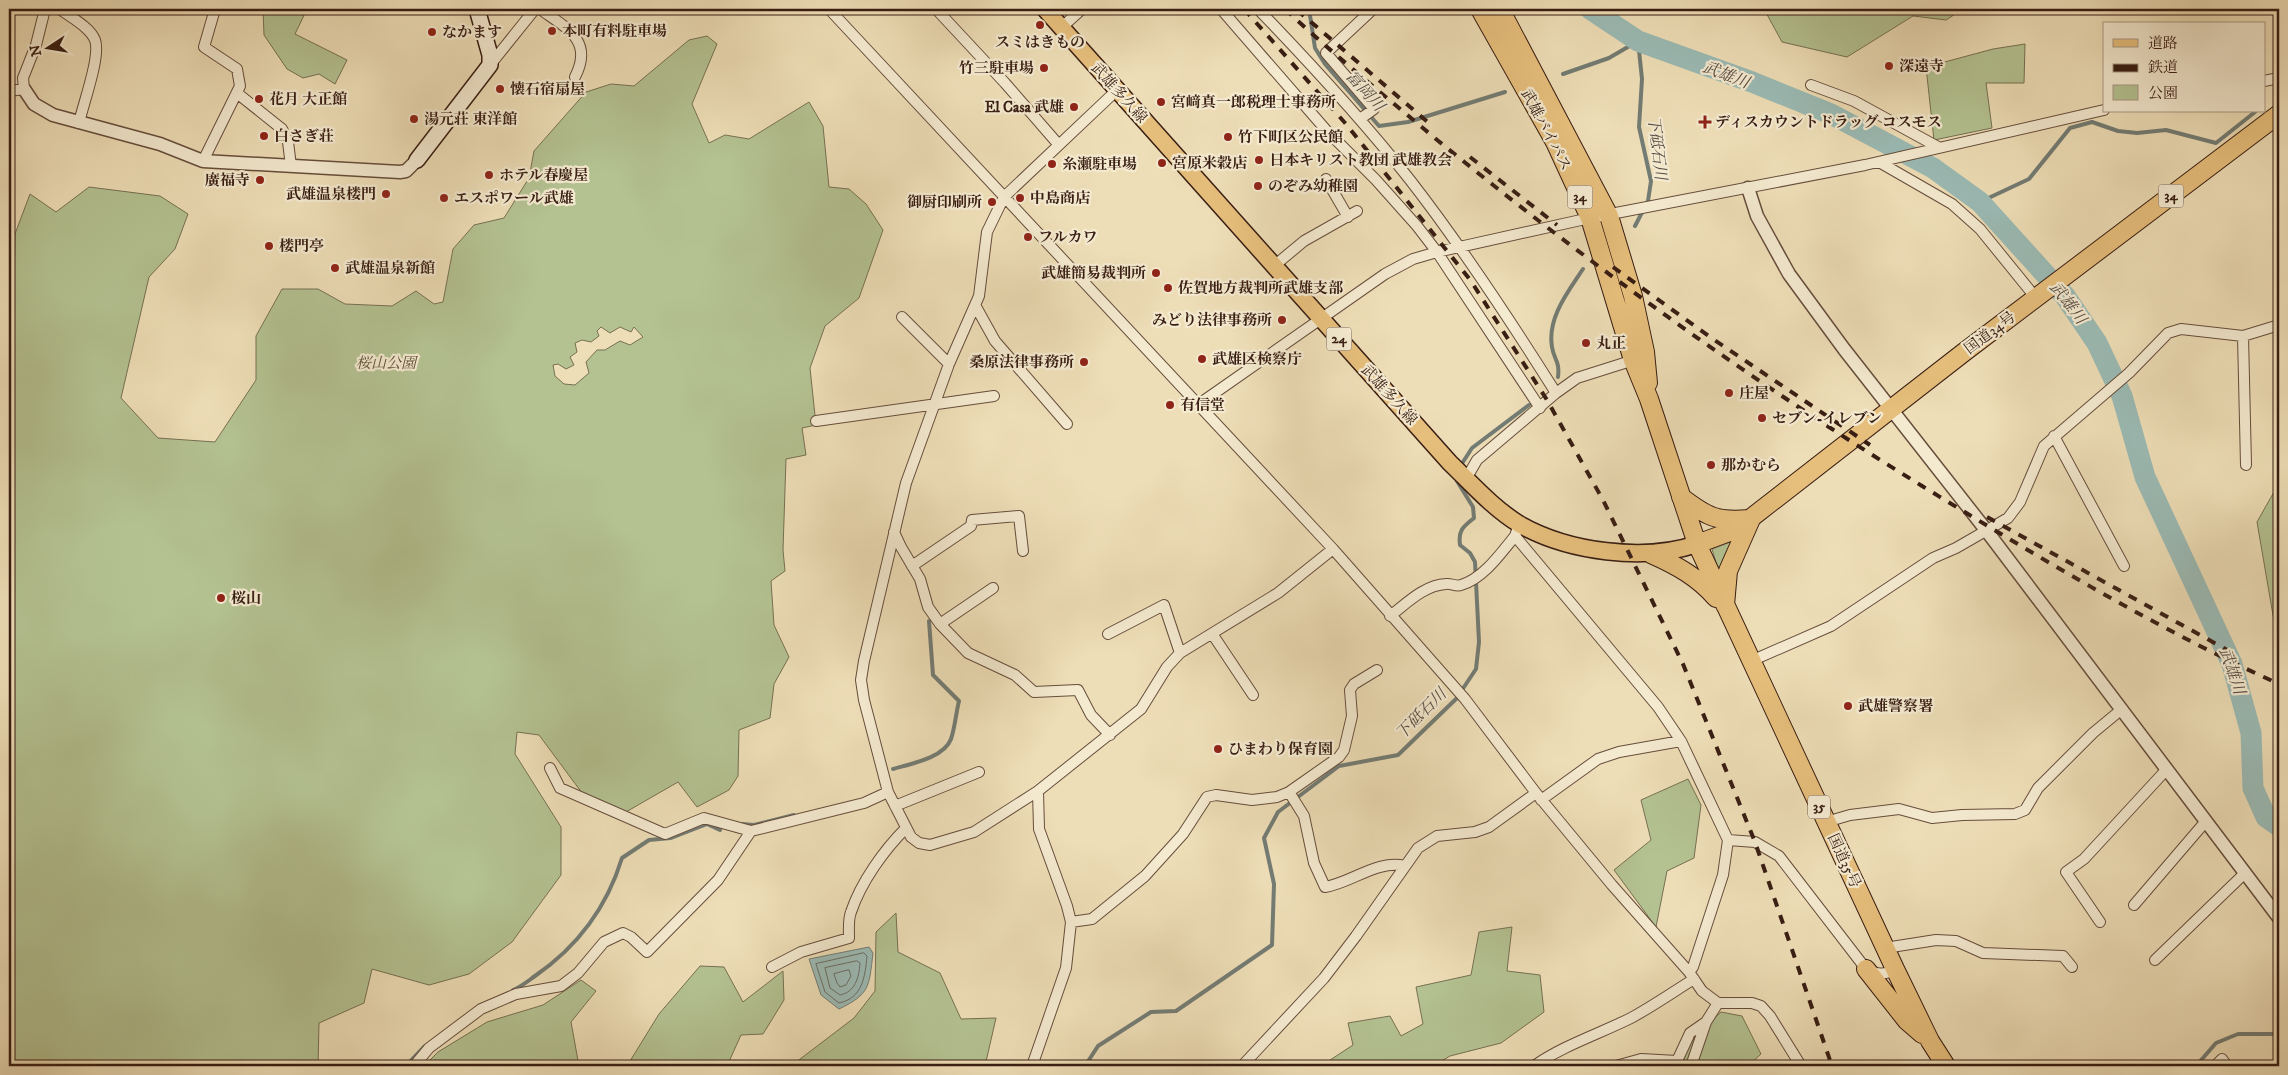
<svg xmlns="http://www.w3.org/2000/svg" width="2288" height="1075" font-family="'IM FELL DW Pica','Noto Serif JP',serif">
<rect width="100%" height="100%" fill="#eedeb7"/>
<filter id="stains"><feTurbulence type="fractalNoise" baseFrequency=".004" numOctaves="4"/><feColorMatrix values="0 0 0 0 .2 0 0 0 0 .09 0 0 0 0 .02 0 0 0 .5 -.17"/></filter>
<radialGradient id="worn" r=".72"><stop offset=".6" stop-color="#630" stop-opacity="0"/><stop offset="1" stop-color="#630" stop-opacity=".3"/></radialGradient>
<path fill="#b4c292" stroke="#767052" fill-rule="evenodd" d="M 263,9 L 307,9 L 295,34 L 347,60 L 335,84 L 319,74 L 303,78 L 287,69 L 264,35 Z
M 1764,9 L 1963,9 L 1946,20 L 1913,16 L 1847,57 L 1782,42 Z
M 707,36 L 717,44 L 692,104 L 709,143 L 725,135 L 749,139 L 809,102 L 823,126 L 829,187 L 849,189 L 866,204 L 883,230 L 859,298 L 825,326 L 810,368 L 816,425 L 802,428 L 806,455 L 786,459 L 783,550 L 785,571 L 771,581 L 774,625 L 789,657 L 774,684 L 770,718 L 739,730 L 738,776 L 729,790 L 697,807 L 678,782 L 619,816 L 588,801 L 539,735 L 517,732 L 515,754 L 561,827 L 561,875 L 512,942 L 469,974 L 429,985 L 372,969 L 364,1003 L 319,1023 L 318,1066 L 9,1066 L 9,288 L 14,289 L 15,234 L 30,194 L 56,212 L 89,187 L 160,196 L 188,214 L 175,249 L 149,277 L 121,398 L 158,438 L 215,442 L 256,380 L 256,336 L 282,289 L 318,289 L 345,304 L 392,306 L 416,291 L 434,304 L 443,302 L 453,249 L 474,225 L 504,218 L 529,178 L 534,151 L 586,92 L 611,84 L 634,86 L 689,40 ZM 601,327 L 610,333 L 620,327 L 631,332 L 634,327 L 643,337 L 630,345 L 620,341 L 605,350 L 597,350 L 586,362 L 589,373 L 575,385 L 564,384 L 555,376 L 553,365 L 558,364 L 566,369 L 574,365 L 570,357 L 577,352 L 575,343 L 582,340 L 591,342 L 599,336 L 597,331 Z
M 2025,44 L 2024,83 L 1986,83 L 1992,128 L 1934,140 L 1926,67 L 1993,49 Z
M 2279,483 L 2279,650 L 2257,522 Z
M 1733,541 L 1720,576 L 1712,549 Z
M 1688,779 L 1701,805 L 1694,858 L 1667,871 L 1656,927 L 1614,870 L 1651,840 L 1641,800 Z
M 896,913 L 898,952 L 940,973 L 961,1019 L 996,1018 L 985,1066 L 791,1066 L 854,1018 L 875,991 L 876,932 Z
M 1512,927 L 1507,971 L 1540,975 L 1544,1012 L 1501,1043 L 1450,1056 L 1433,1066 L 1321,1066 L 1353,1045 L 1348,1023 L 1390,1016 L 1401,1036 L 1423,1024 L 1416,987 L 1471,975 L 1479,932 Z
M 700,966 L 724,967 L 743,1002 L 783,971 L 784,1000 L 763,1034 L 741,1035 L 727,1066 L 627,1066 L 659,1014 Z
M 581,980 L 596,991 L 571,1022 L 579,1066 L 424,1066 L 438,1052 L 487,1022 L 543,1005 Z
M 1721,1012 L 1742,1016 L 1761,1054 L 1748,1066 L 1682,1066 L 1690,1040 Z"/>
<path fill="#9bbbb5" stroke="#737c74" d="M 869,947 L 873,953 C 869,987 870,994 839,1009 L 821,995 L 809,959 Z"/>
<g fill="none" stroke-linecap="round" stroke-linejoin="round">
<path stroke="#6a6c64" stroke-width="1" d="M 864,953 L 867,956 C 865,976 863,998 839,1003 L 825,992 L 816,964 Z
M 857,961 L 860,963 C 859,978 855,992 840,995 L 830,988 L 825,968 Z
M 849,970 L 851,976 L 846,985 L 840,987 L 837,983 L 834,974 Z"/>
<path stroke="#737c74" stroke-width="4" d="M 1309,9 L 1315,48 L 1325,64 L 1379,126 L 1408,122 L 1505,92
M 1563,74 L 1609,58 L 1638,41 L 1642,79 L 1639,127 L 1651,181 L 1648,201 L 1635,226
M 1980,202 L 2029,179 L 2070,128 L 2092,122 L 2118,131 L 2137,133 L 2166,130 L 2216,143 L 2255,112
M 1558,377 C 1560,361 1554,360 1552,347 C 1547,318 1568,292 1583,269
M 1463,462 L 1472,448 L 1529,405
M 893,769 C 910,764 944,758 951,739 C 955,727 956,713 959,701 L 933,675 L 929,621
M 742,824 L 754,825 L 794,815
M 513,990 C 521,987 528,981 535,976 C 577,947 607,907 622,858 L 649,840 L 671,838 L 707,824 L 720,830
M 406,1066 L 425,1046
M 1085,1066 L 1098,1046 L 1151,1012 L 1176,1011 L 1272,945 L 1274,884 L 1264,838 L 1278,812 L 1339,766 L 1398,755 L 1456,699 L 1476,669 L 1479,642 L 1475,562 L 1470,553 L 1460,545 C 1458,530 1463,527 1474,518 L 1473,507 L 1457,481
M 2196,1066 L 2216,1043 L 2238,1034 L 2279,1034"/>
<path stroke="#9bbbb5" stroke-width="21" d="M 1590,9 L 1638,41 L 1752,82 L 1831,114 L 1933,168 L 1980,202 L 2065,296 L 2097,343 L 2122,396 L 2145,477 L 2232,664 L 2251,733 L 2253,788 L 2266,817 L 2279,826"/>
<g stroke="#664d3c" stroke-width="12">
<path id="minor" d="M 60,9 C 70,17 90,27 95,40 C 101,56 83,104 79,123
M 540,9 C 566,28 594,40 575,77
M 829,9 L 1333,549 L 1465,699 L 1536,793 L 1612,885 L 1689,972 L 1702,991 L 1718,1003 L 1752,1003 L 1761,1006 L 1770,1016 L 1801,1066
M 936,9 L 1005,83 L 1058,144
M 1221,9 L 1326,130 L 1376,180 L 1417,226 L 1437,252 L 1540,408
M 1258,9 C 1311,64 1363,120 1410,180 C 1463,248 1510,320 1556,393 L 1577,378 L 1637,359
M 1061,28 L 1082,9
M 490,65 L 535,9
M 2264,81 L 2279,78
M 1811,85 L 1854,101 L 1938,147
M 1117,90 L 1004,197 L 987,232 L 979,296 L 949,364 L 906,483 L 864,661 L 861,680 L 864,700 L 888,792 L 911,837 L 919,843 L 930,845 L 974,832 L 1038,791 L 1141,709 L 1167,667 L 1180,653 L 1278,593 L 1333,549
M 9,91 L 24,89 L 23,78 L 36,45 L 45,9
M 237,93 L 282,129 L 288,142 L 291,166
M 1360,119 L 1374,109 L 1326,53 L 1373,9
M 203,161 L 240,86 L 237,69 L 204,47 L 215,9
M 1879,162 L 1952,204 L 1980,229 L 2036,298
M 1326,179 L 1348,217
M 1274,266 L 1304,241 L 1357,211
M 975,305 L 995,341 L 1067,424
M 902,317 L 949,364
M 2243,336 L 2246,465
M 1199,404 L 1385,274 L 1413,259 L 1437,252 L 1590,218 L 1865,165 L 2104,110
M 816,421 L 994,396
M 2054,436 L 2124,566
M 1466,479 L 1477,460 L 1556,393
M 1519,524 L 1515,536 L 1658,707 L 1681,741 L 1728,840 L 1723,875 L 1693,967 L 1689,972
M 894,532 L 901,547 L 920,579 L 928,607 L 940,624 L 968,653 L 1015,675 L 1034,692 L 1078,690 L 1091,715 L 1110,735
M 912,566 L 971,526 L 972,520 L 1019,516 L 1023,551
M 1390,616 C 1406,604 1424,585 1446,584 C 1451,583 1456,587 1461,585 C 1483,579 1501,553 1515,536
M 940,624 L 993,588
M 1108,634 L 1164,605 L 1180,653
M 1213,635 L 1253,695
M 1751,661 L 1831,626 L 1933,558 L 1956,548 L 2008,518 L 2020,502 L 2044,446 L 2129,373 L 2168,333 L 2181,329 L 2243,336 L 2279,325
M 550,768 L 560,788 L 665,834 L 704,818 L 751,831
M 1289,792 L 1304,816 L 1314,863 L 1325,887 C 1351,883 1378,859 1405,866
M 1541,800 L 1598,759 L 1619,752 L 1681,741
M 895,806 L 979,772
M 1826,822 L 1850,815 L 1899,809 L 1932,818 L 1962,815 L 2015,814 L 2025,810 L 2038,788 L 2093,733 L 2122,709
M 1728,840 L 1755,842 L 1779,856 L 1866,969 C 1877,974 1884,976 1895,969
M 2134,905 L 2206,821
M 1071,922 L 1092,919 L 1145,876 L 1183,834 L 1207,797 L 1216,795 L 1252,800 L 1277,797 L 1289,792 L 1339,757 L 1344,750 L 1352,716 L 1350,690 L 1354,684 L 1377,670
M 2100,922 L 2066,872 L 2084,859 L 2167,769
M 1885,948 L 1936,940 L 1956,941 L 1983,953 L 2063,956 L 2072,967
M 2155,960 L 2245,873
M 772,967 L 801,952 L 849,938 C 849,930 848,919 851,912 C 861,882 884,850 906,828
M 414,1066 L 429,1048 L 481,1009 L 516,994 L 561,986 L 578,973 L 604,942 L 623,933 L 631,937 L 647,952 L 718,880 L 751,831 L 864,803 L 888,792
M 1032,1066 L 1066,968 L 1071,922 L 1067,906 L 1039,829 L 1038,791
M 1242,1066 L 1324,978 L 1356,936 L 1418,848 L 1437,836 L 1475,832 L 1489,827 L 1536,793
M 1534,1066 C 1564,1045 1599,1034 1631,1018 C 1653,1006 1673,992 1694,979
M 1616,1066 L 1641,1059 L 1677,1061 L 1690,1033 L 1706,1022 L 1718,1003
M 1691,1066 L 1706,1022
M 2215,1066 L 2222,1059 L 2227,1066"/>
</g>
<g stroke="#664d3c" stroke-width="15">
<path id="tertiary" d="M 24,89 L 34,104 L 53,115 L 160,144 L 203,161 L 400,172 L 406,171 L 417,160
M 1748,188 L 1757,216 L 1789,274 L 1844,349 L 1986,530 L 2279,918"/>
</g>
<g stroke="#381d13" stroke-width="18">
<path id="secondary" d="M 417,160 L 490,65 L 490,55 L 477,9"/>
</g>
<g stroke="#381d13" stroke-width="19">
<path id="primary" d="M 1045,9 L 1450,463 C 1472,484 1493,508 1519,524 C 1568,552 1644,562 1697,544"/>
</g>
<g stroke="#381d13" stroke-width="20">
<path id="trunk" d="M 1480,9 L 1555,142 L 1590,218 L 1633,360 L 1649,399 L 1697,544 L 1895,969 L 1930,1041 L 1946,1066
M 1500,9 L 1609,216 L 1633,296 L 1645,352 L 1648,383
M 1681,497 C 1707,517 1717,522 1749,519
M 1697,544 L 1732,531 L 1751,518 L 1963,353 L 2279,114
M 1651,554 C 1676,565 1698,577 1716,598
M 1725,605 L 1728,571 L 1751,519
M 1866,969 L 1907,1021 L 1922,1034"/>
</g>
<use href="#minor" stroke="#f4ead0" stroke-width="10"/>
<use href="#tertiary" stroke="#f4ead0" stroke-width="12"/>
<use href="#secondary" stroke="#f4ead0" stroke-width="15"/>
<use href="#primary" stroke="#e7bf7c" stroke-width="16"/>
<use href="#trunk" stroke="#e7bf7c" stroke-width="18"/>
<path stroke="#381d13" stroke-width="4" stroke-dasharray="9 9" stroke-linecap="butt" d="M 1244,9 L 1346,124 L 1471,281 L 1547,400 L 1603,500 L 1683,664 L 1755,842 L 1832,1066
M 1285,9 C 1333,54 1385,96 1436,139 C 1597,271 1767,392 1945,500 C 2053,566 2164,632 2279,684
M 1297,10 L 1430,124
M 1470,157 L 1557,225
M 1613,267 L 1710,337 L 1870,445
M 1987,517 L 2238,656"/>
</g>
<g fill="#8f2418" stroke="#f4ead0" stroke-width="2">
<circle cx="1040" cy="25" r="5"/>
<circle cx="552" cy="31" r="5"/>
<circle cx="432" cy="32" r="5"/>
<circle cx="1889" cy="66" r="5"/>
<circle cx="1044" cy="68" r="5"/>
<circle cx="500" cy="89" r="5"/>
<circle cx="259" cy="99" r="5"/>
<circle cx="1161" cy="102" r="5"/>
<circle cx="1074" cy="107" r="5"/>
<circle cx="414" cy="119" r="5"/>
<path d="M1702.5 114.5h5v5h5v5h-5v5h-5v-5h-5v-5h5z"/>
<circle cx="264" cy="136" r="5"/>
<circle cx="1228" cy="137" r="5"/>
<circle cx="1259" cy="160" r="5"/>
<circle cx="1162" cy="163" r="5"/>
<circle cx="1052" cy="164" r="5"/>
<circle cx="489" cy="175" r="5"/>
<circle cx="260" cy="180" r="5"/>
<circle cx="1258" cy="186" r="5"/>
<circle cx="386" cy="194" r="5"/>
<circle cx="444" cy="198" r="5"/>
<circle cx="1020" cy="198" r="5"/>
<circle cx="992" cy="202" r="5"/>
<circle cx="1028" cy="237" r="5"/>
<circle cx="269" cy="246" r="5"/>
<circle cx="335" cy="268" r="5"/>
<circle cx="1156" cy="273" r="5"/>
<circle cx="1168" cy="288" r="5"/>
<circle cx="1282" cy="320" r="5"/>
<circle cx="1586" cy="343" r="5"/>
<circle cx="1202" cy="359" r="5"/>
<circle cx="1084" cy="362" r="5"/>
<circle cx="1729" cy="393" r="5"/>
<circle cx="1170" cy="405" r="5"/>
<circle cx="1762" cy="418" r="5"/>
<circle cx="1711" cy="465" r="5"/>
<circle cx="221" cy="598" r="5"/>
<circle cx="1848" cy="706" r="5"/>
<circle cx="1218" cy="749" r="5"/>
</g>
<g text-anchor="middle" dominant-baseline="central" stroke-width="4.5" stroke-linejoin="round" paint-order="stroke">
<g fill="#f4ead0" stroke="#705a4c" stroke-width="1">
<rect x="2158.5" y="184.5" width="25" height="23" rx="4"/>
<rect x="1567.5" y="185.5" width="25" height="23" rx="4"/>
<rect x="1326.5" y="327.5" width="25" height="23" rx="4"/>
<rect x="1808" y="795.5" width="22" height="23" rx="4"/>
</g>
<g font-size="14" font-weight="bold" fill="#381d13">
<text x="2171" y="196">34</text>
<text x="1580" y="197">34</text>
<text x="1339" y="339">24</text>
<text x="1819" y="807">35</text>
</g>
<g font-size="15" font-weight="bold" fill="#381d13" stroke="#f4ead0" text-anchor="start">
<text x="562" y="31">本町有料駐車場</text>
<text x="442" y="32">なかます</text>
<text x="1040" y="42" text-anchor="middle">スミはきもの</text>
<text x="1899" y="66">深遠寺</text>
<text x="1034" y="68" text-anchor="end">竹三駐車場</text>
<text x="510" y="89">懐石宿扇屋</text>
<text x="269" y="99">花月 大正館</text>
<text x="1171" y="102">宮﨑真一郎税理士事務所</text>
<text x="1064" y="107" text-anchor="end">El Casa 武雄</text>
<text x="424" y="119">湯元荘 東洋館</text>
<text x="1715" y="122">ディスカウントドラッグ コスモス</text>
<text x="274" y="136">白さぎ荘</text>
<text x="1238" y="137">竹下町区公民館</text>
<text x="1269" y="160">日本キリスト教団 武雄教会</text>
<text x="1172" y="163">宮原米穀店</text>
<text x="1062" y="164">糸瀬駐車場</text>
<text x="499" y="175">ホテル春慶屋</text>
<text x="250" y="180" text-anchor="end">廣福寺</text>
<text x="1268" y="186">のぞみ幼稚園</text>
<text x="376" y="194" text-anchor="end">武雄温泉楼門</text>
<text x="454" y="198">エスポワール武雄</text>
<text x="1030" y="198">中島商店</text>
<text x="982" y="202" text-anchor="end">御厨印刷所</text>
<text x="1038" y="237">フルカワ</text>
<text x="279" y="246">楼門亭</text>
<text x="345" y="268">武雄温泉新館</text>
<text x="1146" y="273" text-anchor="end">武雄簡易裁判所</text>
<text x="1178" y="288">佐賀地方裁判所武雄支部</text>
<text x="1272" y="320" text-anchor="end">みどり法律事務所</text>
<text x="1596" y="343">丸正</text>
<text x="1212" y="359">武雄区検察庁</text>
<text x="1074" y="362" text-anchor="end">桑原法律事務所</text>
<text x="1739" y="393">庄屋</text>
<text x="1180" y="405">有信堂</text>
<text x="1772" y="418">セブン-イレブン</text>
<text x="1721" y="465">那かむら</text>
<text x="231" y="598">桜山</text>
<text x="1858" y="706">武雄警察署</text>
<text x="1228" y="749">ひまわり保育園</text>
</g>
<g font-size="15" fill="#381d13" stroke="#f4ead0">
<text transform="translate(1119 93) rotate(48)">武雄多久線</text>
<text transform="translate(1546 130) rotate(62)">武雄バイパス</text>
<text transform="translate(1990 333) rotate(-37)">国道34号</text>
<text transform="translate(1389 395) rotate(48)">武雄多久線</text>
<text transform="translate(1844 861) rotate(65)">国道35号</text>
</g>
<g font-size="15" font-style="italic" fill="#5d4f39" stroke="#f4ead0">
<text x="386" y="363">桜山公園</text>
</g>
<g font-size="16" font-style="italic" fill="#564c44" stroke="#f4ead0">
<text transform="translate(1726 75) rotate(21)">武雄川</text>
<text transform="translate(1365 91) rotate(48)">富岡川</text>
<text transform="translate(1657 148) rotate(83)">下砥石川</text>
<text transform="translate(2068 303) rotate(52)">武雄川</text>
<text transform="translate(2232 671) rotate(71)">武雄川</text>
<text transform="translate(1421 714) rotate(-45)">下砥石川</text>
</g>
</g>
<rect width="2288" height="1075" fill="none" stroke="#eedeb7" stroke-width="30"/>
<rect x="10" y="10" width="2268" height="1055" fill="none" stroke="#381d13" stroke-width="2.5"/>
<rect x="15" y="15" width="2258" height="1045" fill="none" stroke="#381d13"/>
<rect x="2103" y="22" width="162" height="90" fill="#f4ead0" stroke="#a99884"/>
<rect x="2113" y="39" width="25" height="8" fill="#e7bf7c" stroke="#a99884"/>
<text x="2148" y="48" font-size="15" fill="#381d13">道路</text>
<rect x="2113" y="64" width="25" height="8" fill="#381d13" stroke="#a99884"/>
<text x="2148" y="72" font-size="15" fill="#381d13">鉄道</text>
<rect x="2113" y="85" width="25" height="15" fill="#b4c292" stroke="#a99884"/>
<text x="2148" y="98" font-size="15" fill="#381d13">公園</text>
<g transform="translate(48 48) rotate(258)" stroke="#f4ead0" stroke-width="4" paint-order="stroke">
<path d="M0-4L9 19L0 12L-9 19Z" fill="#381d13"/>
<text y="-8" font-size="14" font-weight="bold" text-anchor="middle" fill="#381d13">N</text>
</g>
<rect width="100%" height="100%" filter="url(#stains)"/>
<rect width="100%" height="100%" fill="url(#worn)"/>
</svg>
